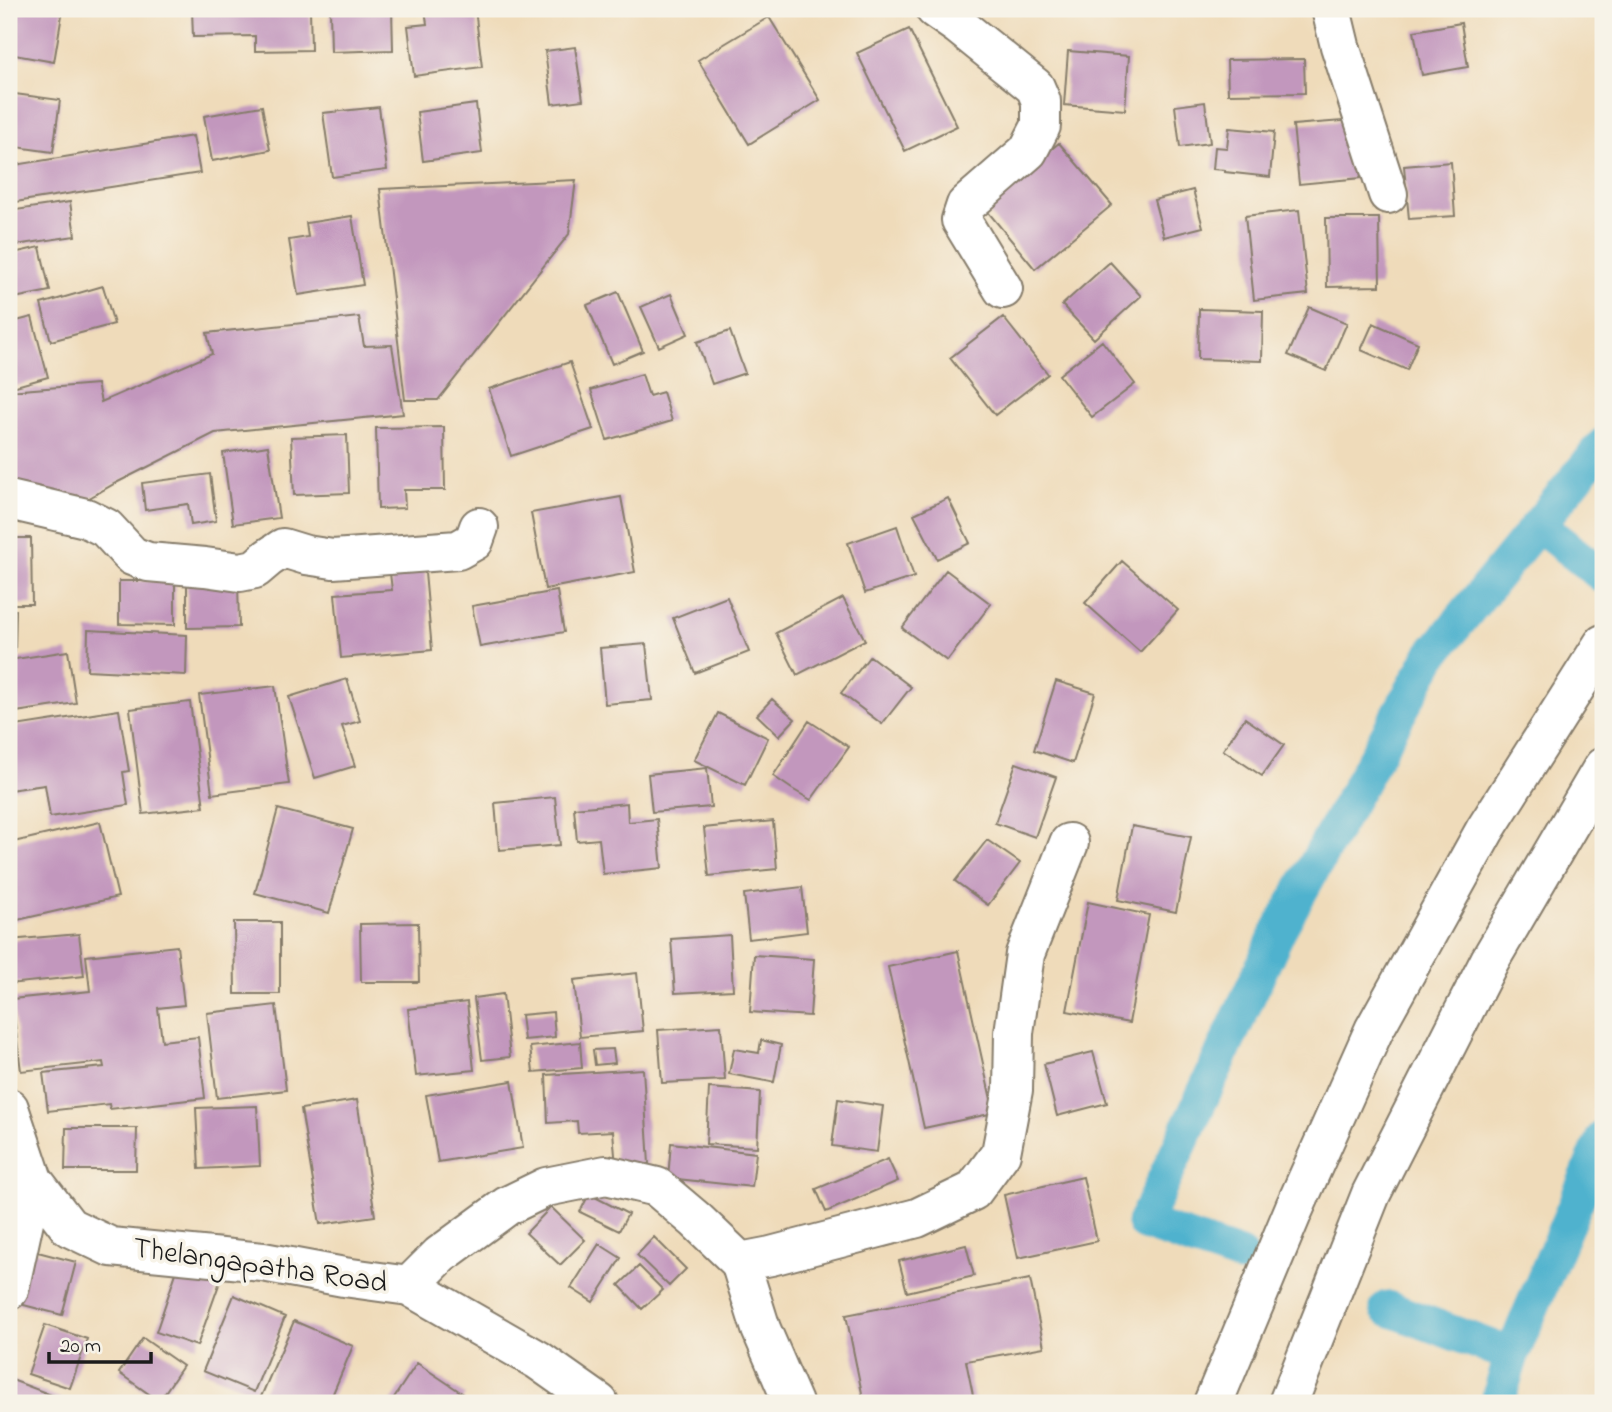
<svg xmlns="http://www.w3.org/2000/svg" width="1612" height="1412" font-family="'Indie Flower',sans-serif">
<rect width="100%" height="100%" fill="#f7f3e8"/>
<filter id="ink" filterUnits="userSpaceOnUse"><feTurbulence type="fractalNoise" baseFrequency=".0143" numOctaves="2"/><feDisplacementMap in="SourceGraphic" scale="14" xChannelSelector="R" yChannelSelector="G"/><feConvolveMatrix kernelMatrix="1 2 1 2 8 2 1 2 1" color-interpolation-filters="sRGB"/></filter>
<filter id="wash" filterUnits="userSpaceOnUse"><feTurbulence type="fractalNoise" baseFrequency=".00686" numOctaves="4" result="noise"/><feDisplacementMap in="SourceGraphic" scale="28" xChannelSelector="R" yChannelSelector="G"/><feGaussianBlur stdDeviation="1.57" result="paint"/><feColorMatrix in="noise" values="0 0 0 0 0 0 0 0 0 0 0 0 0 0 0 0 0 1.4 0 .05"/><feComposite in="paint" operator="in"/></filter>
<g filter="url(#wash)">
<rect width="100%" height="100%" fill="#efdbba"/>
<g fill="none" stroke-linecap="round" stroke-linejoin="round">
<path stroke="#4fb2ce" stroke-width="35" d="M 1538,525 L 1603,576
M 1240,1256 L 1144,1223 L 1279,930 L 1431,656 L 1603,445
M 1387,1308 L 1512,1355
M 1497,1403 L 1512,1355 L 1603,1138"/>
</g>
<g id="blocks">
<path fill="#c297bd" d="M 9,9 L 63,9 L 54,62 L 9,54 Z
M 192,9 L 310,9 L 311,50 L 255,51 L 255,36 L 193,37 Z
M 330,9 L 392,9 L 393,50 L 331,52 Z
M 425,9 L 475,9 L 482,67 L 414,76 L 408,26 L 427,24 Z
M 1085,9 L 1106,9 L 1088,16 Z
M 769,17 L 820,100 L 749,144 L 698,60 Z
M 1461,23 L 1468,67 L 1422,75 L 1414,31 Z
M 909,29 L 957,126 L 905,151 L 857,53 Z
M 575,47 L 583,100 L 552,104 L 545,51 Z
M 1068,51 L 1129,56 L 1125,110 L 1064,105 Z
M 1304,59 L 1305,93 L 1228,94 L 1227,60 Z
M 15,94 L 60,100 L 53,152 L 9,146 L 9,134 Z
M 1205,102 L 1210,143 L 1180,147 L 1175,106 Z
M 476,104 L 482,153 L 423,161 L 417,112 Z
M 262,106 L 270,150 L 212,161 L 204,116 Z
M 379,107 L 387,170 L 332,177 L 323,113 Z
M 1355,120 L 1361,178 L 1299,184 L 1293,125 Z
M 1229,128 L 1274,132 L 1270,177 L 1225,172 L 1225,170 L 1213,169 L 1215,147 L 1227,148 Z
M 193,136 L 200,173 L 9,203 L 9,166 Z
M 1059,143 L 1112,205 L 1035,269 L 983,206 Z
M 1451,162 L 1455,216 L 1409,219 L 1404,166 Z
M 576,180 L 569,234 L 438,400 L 405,400 L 380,189 Z
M 1193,190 L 1203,227 L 1164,237 L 1154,200 Z
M 70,202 L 75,236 L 9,246 L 9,211 Z
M 1299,210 L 1308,294 L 1254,300 L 1245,216 Z
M 352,216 L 363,285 L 298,295 L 289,240 L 308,237 L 306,223 Z
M 1326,218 L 1379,218 L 1380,286 L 1327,287 Z
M 40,247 L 50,291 L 9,299 L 9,254 Z
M 1110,262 L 1141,296 L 1094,339 L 1062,305 Z
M 103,286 L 114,324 L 51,341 L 41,304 Z
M 618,292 L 643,351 L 612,364 L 587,305 Z
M 671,294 L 688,334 L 659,347 L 641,307 Z
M 1309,307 L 1347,323 L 1326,371 L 1288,355 Z
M 1199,309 L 1263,311 L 1262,361 L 1198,359 Z
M 32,317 L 48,377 L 9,388 L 9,323 Z
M 359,317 L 364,346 L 392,345 L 403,414 L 215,433 L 114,484 L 84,501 L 9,491 L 9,391 L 97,384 L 101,402 L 212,354 L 207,333 Z
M 1003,317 L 1048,374 L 995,415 L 950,358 Z
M 1373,323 L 1418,343 L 1407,370 L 1361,350 Z
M 730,331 L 745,373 L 712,384 L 697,342 Z
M 1102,341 L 1135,384 L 1092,417 L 1059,375 Z
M 570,362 L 593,429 L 511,456 L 489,389 Z
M 642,374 L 649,396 L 663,392 L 672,421 L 607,440 L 591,390 Z
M 444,427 L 445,490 L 404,490 L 405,508 L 378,509 L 376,428 Z
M 347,435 L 349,493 L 294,495 L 291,437 Z
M 268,446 L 279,518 L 233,524 L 223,453 Z
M 210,474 L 216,521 L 191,525 L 188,504 L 145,510 L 142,483 Z
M 621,497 L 635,572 L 545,589 L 531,513 Z
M 948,498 L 970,543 L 937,559 L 914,514 Z
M 897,526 L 914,577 L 865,593 L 848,543 Z
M 9,538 L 31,538 L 32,604 L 9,604 Z
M 1122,561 L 1178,610 L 1140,652 L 1085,603 Z
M 424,562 L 432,650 L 341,658 L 335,594 L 392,590 L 389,565 Z
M 946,570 L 991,604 L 947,661 L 902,628 Z
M 119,581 L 175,581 L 175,625 L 119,624 Z
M 238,581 L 239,627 L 187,628 L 187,582 Z
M 557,591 L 564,632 L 480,647 L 472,606 Z
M 727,597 L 749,652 L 695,673 L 673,618 Z
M 843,598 L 865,640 L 797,675 L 776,633 Z
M 9,610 L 16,610 L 15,652 L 9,651 Z
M 88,630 L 187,635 L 186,675 L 87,670 Z
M 646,644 L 652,700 L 605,704 L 600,648 Z
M 68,651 L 76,703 L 9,713 L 9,660 Z
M 870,656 L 911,687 L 882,724 L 841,693 Z
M 347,679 L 360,721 L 342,726 L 355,766 L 315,778 L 289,697 Z
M 1056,681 L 1095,693 L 1073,763 L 1034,750 Z
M 275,686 L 289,784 L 212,794 L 199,695 Z
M 772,699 L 795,719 L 779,736 L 757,715 Z
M 190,702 L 204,807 L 143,814 L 130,709 Z
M 119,710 L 129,771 L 123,772 L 128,805 L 50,817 L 45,785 L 9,790 L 9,727 Z
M 718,713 L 768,738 L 745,785 L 694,760 Z
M 1245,718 L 1284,745 L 1262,776 L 1223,750 Z
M 809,721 L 849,747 L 811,800 L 792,789 L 773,776 Z
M 1016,763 L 1056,777 L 1035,837 L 995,823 Z
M 707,768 L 711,807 L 652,812 L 648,774 Z
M 555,797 L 560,845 L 499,850 L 495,803 Z
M 627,803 L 628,822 L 657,819 L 662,868 L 603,874 L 599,839 L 577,841 L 574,808 Z
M 278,809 L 353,829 L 329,913 L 255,893 Z
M 9,810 L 10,810 L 14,836 L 9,837 Z
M 773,821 L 777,869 L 709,876 L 704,828 Z
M 100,822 L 118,897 L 9,922 L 9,843 Z
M 1132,826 L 1191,837 L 1176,912 L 1118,900 Z
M 987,840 L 1020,863 L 988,905 L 955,881 Z
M 802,887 L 807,932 L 749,939 L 744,894 Z
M 1088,902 L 1149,915 L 1129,1023 L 1067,1011 Z
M 234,922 L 280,922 L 280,994 L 235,994 Z
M 418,923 L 419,982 L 361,982 L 360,924 Z
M 79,934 L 84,976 L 9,984 L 9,940 Z
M 730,935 L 733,990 L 675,993 L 671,939 Z
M 177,946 L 184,1005 L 158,1008 L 162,1041 L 198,1037 L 205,1098 L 110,1109 L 109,1104 L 48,1111 L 43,1073 L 104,1067 L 103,1062 L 21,1071 L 12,999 L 90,991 L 86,956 Z
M 958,951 L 994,1113 L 924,1128 L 888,967 Z
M 754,955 L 814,959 L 810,1016 L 750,1012 Z
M 637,973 L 643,1031 L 580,1037 L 574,980 Z
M 503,994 L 510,1057 L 482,1060 L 474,998 Z
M 467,1002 L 474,1070 L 416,1076 L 408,1009 Z
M 276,1005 L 286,1090 L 217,1098 L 207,1013 Z
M 553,1012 L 555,1037 L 524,1040 L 521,1015 Z
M 721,1026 L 725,1080 L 662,1083 L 658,1030 Z
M 761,1040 L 781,1045 L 774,1082 L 770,1081 L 771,1082 L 729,1074 L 734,1049 L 759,1053 Z
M 580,1042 L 582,1068 L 533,1072 L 530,1047 Z
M 613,1049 L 615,1063 L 595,1065 L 593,1050 Z
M 1093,1052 L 1107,1103 L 1057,1116 L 1044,1064 Z
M 643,1069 L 649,1164 L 616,1167 L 613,1131 L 578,1133 L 577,1121 L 548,1123 L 546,1075 Z
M 512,1081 L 523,1148 L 438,1162 L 426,1095 Z
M 709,1088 L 760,1092 L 757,1147 L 706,1144 Z
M 838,1099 L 883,1106 L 877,1152 L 832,1146 Z
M 357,1100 L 375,1216 L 320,1224 L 301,1109 Z
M 257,1106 L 260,1166 L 199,1169 L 196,1108 Z
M 66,1128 L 137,1128 L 136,1170 L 65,1170 Z
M 671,1143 L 756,1153 L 752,1187 L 668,1178 Z
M 888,1159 L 898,1181 L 826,1212 L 816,1189 Z
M 1083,1177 L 1097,1241 L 1018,1258 L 1004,1195 Z
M 589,1194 L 628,1214 L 619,1231 L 580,1212 Z
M 551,1207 L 585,1240 L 560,1265 L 526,1233 Z
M 654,1237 L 686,1269 L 669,1286 L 637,1255 Z
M 599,1244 L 621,1258 L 593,1302 L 571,1288 Z
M 966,1245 L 974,1276 L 907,1292 L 899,1261 Z
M 30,1250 L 76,1262 L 62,1315 L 16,1303 Z
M 180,1261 L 222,1276 L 197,1346 L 156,1332 Z
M 639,1266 L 663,1290 L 642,1309 L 619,1285 Z
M 1030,1279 L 1044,1347 L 966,1361 L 974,1400 L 958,1403 L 864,1403 L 846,1315 Z
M 234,1295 L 285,1317 L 254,1392 L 203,1371 Z
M 294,1321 L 353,1346 L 329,1403 L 271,1403 L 260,1399 Z
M 45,1325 L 87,1339 L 70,1388 L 28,1374 Z
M 143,1338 L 183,1366 L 159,1401 L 119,1373 Z
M 417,1363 L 465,1395 L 460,1403 L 393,1403 L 391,1402 Z
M 12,1380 L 62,1399 L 60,1403 L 9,1403 L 9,1389 Z"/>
</g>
</g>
<g filter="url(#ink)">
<use href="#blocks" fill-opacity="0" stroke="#867c6b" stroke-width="2"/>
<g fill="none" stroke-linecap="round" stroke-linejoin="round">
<g stroke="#867c6b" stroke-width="42">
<path id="minor" d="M 935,9 L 958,25 L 1035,87 L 1041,101 L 1041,126 L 1028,151 L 966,205 L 961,220 L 1003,289
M 1331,9 L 1340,46 L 1388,194
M 9,500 L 86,518 L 106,528 L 132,556 L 148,562 L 205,567 L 240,572 L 255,569 L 268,558 L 283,548 L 306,555 L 333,559 L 458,550 L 474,541 L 479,527
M 9,1108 L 33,1180 L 69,1227 L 111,1247 L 263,1262 L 344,1277 L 409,1286 L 538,1360 L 599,1403
M 740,1262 L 771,1256 L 917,1218 L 973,1191 L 1001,1153 L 1013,1090 L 1014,1033 L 1025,954 L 1069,843
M 409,1286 L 440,1255 L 507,1206 L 546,1187 L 606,1175 L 657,1187 L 696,1220 L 740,1262 L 761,1329 L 793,1403
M 9,1290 L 33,1180"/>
</g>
<g stroke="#867c6b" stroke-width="42">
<path id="highway" d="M 1213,1403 L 1294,1209 L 1374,1030 L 1485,830 L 1603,644
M 1288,1403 L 1371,1194 L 1490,960 L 1603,767"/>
</g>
<use href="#minor" stroke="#fff" stroke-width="38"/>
<use href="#highway" stroke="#fff" stroke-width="38"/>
</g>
</g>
<g text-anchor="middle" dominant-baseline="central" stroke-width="7" stroke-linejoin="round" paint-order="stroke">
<g font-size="30" fill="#1c1c1c" stroke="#f7f3e8">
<text transform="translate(260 1267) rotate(8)">Thelangapatha Road</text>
</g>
</g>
<rect width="1612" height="1412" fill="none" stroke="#f7f3e8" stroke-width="35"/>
<path d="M49 1352v10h102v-10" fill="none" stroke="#1c1c1c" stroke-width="3.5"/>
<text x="60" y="1352" font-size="21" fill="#1c1c1c" stroke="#f7f3e8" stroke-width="5" paint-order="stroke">20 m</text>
</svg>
